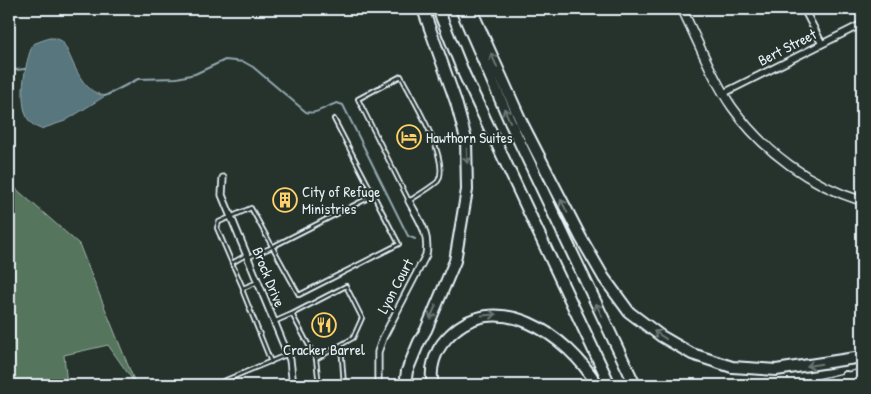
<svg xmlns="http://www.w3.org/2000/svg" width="871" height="394" font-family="'Patrick Hand',sans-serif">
<rect width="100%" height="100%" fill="#26332d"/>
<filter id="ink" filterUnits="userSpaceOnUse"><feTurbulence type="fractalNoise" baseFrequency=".02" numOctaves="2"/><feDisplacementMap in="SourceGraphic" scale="10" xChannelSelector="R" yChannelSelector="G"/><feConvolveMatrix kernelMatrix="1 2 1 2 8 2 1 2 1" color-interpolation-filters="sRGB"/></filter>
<g filter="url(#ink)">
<path fill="#56745d" stroke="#9fb2aa" d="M 14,187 L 79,244 L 136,385 L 108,345 L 64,355 L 67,385 L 9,385 L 9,191 Z"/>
<path fill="#58767d" stroke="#92a7ae" d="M 49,38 L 55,38 L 62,41 C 74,60 79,91 105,96 L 65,121 L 41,129 C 38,128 34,126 31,123 C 16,108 25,61 33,44 Z"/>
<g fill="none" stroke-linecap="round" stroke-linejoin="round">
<path stroke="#92a7ae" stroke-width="2" d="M 9,65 L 16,70 L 25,69
M 105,96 L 138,79 L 177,78 L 195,74 L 225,60 L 244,62 L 253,67 L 306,112 C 316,115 327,106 337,103 L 343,105 L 408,236 L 415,239"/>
<g stroke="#e8f1f8" stroke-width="6">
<path id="service" d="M 401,76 C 411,96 451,160 438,181 C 435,185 415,197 409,201 L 358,99 Z
M 249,257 L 268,249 L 374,195
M 232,263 L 217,228 L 219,222 L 251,208 L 299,295 L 399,244 L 334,119
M 258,282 L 243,288 L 243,292 L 271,362
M 243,288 L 232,263 L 246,255
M 276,321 L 292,314 L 316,359 L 353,338 L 362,318 L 346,286 L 292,314
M 341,345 L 344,385
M 316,359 L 319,385
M 214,385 L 286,355"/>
</g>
<g stroke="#e8f1f8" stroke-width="9">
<path id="minor" d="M 804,9 L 822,44
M 724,93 L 862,24
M 223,178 L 222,195 L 290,360 L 293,385
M 378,385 L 378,352 L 383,338 L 426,255 C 430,233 419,220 409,201"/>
</g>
<g stroke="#e8f1f8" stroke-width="11">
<path id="secondary" d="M 682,9 C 697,39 713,80 732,107 C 764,152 810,185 862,201"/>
</g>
<g stroke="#e8f1f8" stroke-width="12">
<path id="primary" d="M 815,385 L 862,374"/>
</g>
<g stroke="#e8f1f8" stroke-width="14">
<path id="motorway" d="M 438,9 L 464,74 L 610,385
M 461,9 L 510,122 L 635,385
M 471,9 L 522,123 L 581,238 L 604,278 L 629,312 L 661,336 L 692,354 L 732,367 L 776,370 L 862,357
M 846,377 L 858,380 L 862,384
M 405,385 L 407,371 L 419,342 L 426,330 L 455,261 L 467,190 L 466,139 L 456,102 L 423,9
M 433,385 C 429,369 435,351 446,339 C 494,284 569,336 597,385"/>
</g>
<use href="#service" stroke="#26332d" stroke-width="2.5"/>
<use href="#minor" stroke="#26332d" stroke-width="5.5"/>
<use href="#secondary" stroke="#26332d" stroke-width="8"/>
<use href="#primary" stroke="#26332d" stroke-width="9"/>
<use href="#motorway" stroke="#26332d" stroke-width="10"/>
</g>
<defs><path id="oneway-shaft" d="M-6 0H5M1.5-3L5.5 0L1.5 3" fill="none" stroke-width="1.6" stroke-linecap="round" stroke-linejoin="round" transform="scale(1.25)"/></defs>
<g stroke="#6a7674">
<use href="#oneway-shaft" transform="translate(494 60) rotate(-114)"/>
<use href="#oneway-shaft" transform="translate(507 115) rotate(-114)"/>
<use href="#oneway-shaft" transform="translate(467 156) rotate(88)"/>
<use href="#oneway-shaft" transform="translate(564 206) rotate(-117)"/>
<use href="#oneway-shaft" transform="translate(599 310) rotate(-115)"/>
<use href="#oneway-shaft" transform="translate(433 312) rotate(113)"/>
<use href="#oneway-shaft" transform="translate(489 315) rotate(-4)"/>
<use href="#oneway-shaft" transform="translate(660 335) rotate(-146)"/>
<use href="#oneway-shaft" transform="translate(814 365) rotate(171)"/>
</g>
</g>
<defs>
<g id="hotel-ring" transform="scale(1.25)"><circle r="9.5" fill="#26332d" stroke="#ffd166" stroke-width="1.5"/><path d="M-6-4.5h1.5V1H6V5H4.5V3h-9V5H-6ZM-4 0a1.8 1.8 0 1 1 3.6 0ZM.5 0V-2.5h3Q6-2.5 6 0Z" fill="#ffd166"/></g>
<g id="building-ring" transform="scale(1.25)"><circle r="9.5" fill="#26332d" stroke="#ffd166" stroke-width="1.5"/><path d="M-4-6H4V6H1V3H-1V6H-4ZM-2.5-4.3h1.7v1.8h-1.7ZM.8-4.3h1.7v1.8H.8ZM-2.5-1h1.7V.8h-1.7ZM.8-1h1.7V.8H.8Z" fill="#ffd166"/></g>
<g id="restaurant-ring" transform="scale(1.25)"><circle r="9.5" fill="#26332d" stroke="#ffd166" stroke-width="1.5"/><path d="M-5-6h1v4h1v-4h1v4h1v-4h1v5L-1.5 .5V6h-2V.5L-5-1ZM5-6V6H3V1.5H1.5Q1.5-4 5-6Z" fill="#ffd166"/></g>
</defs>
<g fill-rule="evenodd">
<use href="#hotel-ring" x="409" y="137"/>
<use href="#building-ring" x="285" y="200"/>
<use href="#restaurant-ring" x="324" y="325"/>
</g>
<g text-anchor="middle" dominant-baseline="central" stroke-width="4" stroke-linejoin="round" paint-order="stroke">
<g font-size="15" fill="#e8f1f8" stroke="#26332d">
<text transform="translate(787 47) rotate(-27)">Bert Street</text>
<text transform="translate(269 277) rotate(68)">Brock Drive</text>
<text transform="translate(395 286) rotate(-62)">Lyon Court</text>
</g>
<g font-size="15" fill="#e8f1f8" stroke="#26332d" text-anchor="start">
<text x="426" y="137">Hawthorn Suites</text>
<text x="302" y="191">City of Refuge<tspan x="302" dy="17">Ministries</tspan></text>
<text x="324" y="349" text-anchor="middle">Cracker Barrel</text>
</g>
</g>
<rect width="871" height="394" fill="none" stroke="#26332d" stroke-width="30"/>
<rect x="15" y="15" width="841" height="364" fill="none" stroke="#e8f1f8" stroke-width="2" filter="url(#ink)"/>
</svg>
